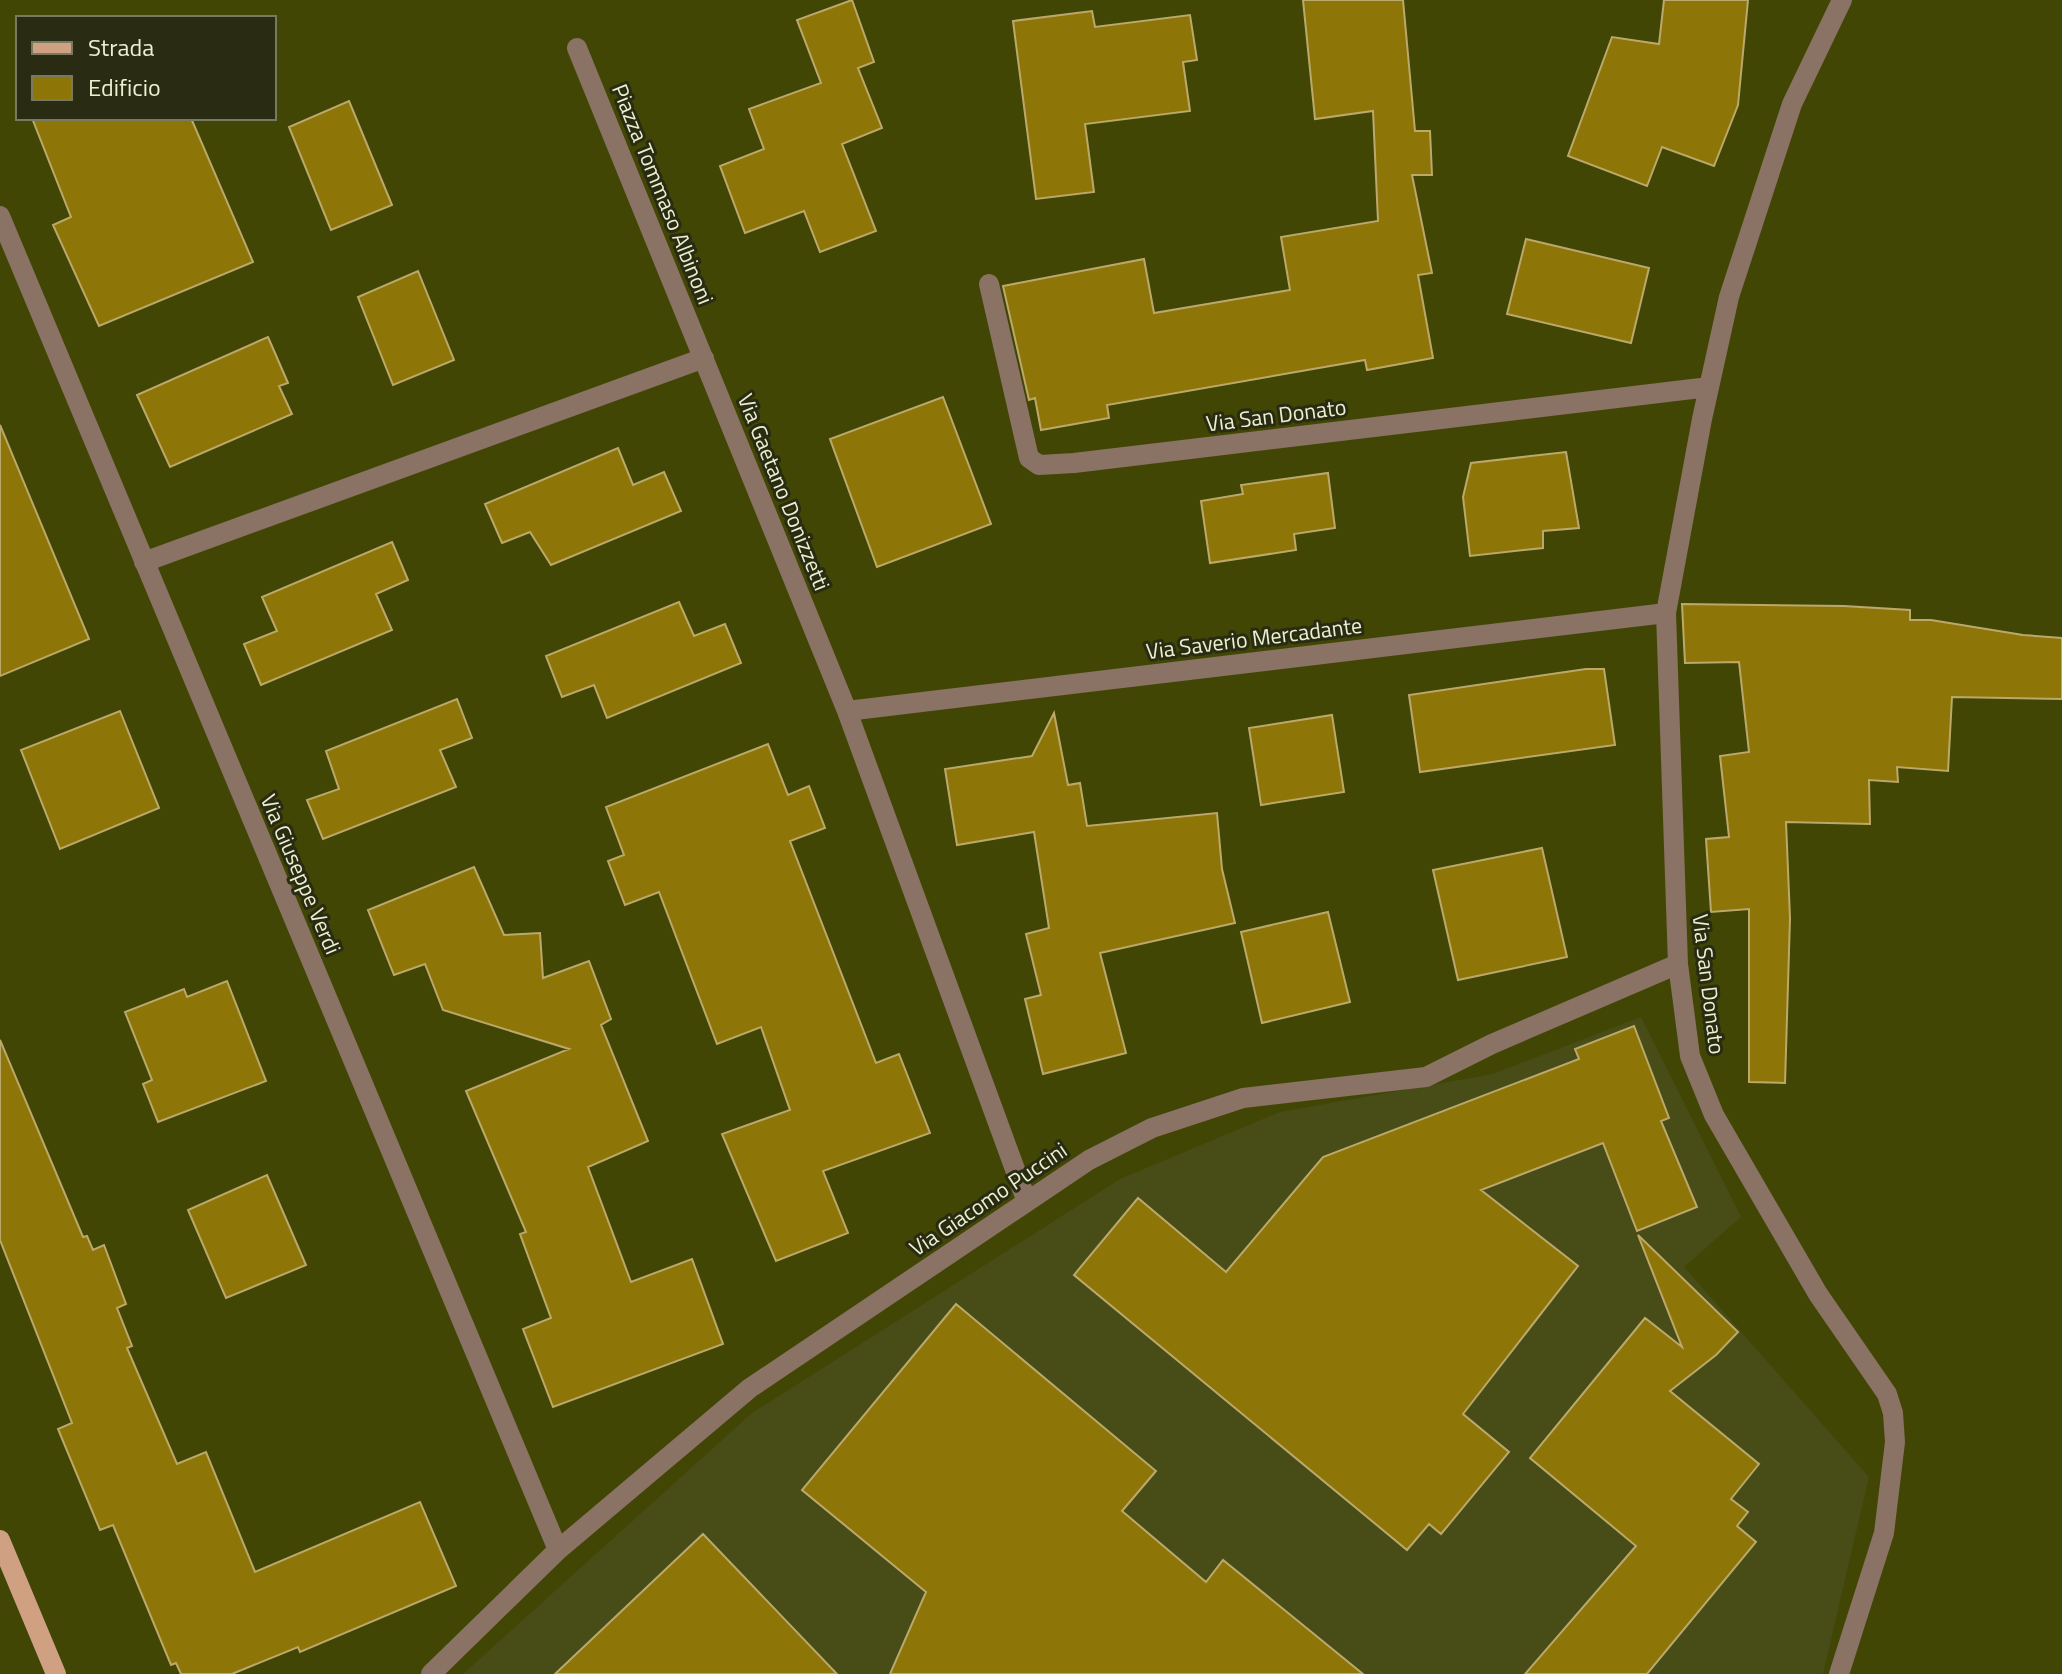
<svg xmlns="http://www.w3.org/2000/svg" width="2062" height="1674" font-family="'Titillium Web',sans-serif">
<rect width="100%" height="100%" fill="#424604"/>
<path fill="#484c17" d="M 1641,1017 L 1741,1217 L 1684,1267 L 1869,1477 L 1823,1674 L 463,1674 L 752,1413 L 1120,1179 L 1280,1112 L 1493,1074 Z"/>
<path fill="#8e7507" stroke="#bba96c" stroke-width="2" d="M 852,0 L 874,62 L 858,68 L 882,128 L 842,144 L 876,231 L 820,252 L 804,211 L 745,233 L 720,166 L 764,149 L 749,109 L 821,83 L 797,20 Z
M 1303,0 L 1403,0 L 1415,131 L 1430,131 L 1432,175 L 1412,175 L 1432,273 L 1418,275 L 1433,358 L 1367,370 L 1365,360 L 1107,405 L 1109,418 L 1041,430 L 1035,398 L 1029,400 L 1003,286 L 1144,259 L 1154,313 L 1290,290 L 1281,237 L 1378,221 L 1373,111 L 1315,119 Z
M 1664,0 L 1748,0 L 1738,105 L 1714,166 L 1662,147 L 1647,186 L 1568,156 L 1612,37 L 1659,44 Z
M 1092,11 L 1095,27 L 1190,15 L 1197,60 L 1183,62 L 1190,111 L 1085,124 L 1094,192 L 1036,199 L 1013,21 Z
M 349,101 L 392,205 L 331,230 L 289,127 Z
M 32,118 L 191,118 L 253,262 L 99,326 L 53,225 L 71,217 Z
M 1526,239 L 1649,268 L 1631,343 L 1507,314 Z
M 418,271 L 454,360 L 393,385 L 358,297 Z
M 268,337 L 288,383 L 279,386 L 292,414 L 170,467 L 137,395 Z
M 943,397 L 991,524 L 877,567 L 830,439 Z
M 0,425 L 89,639 L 0,676 Z
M 618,448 L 633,485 L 664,472 L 681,511 L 551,565 L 530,532 L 502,543 L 485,504 Z
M 1566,452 L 1579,528 L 1543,531 L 1543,548 L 1470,556 L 1463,497 L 1471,463 Z
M 1328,473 L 1335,528 L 1294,534 L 1296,550 L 1210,563 L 1201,501 L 1243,494 L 1241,485 Z
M 392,542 L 408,580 L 376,594 L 392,630 L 261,685 L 244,644 L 277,631 L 262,597 Z
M 679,602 L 694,636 L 725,624 L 741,663 L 607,718 L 594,685 L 562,697 L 546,656 Z
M 1682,604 L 1844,606 L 1910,610 L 1910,620 L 1931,620 L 2023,635 L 2062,638 L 2062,699 L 1952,697 L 1948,771 L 1897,767 L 1898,782 L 1869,780 L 1870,824 L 1786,822 L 1790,918 L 1785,1083 L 1749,1082 L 1749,909 L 1711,912 L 1706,839 L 1729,837 L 1720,756 L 1749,752 L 1739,662 L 1685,663 Z
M 1586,669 L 1604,669 L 1615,745 L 1420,772 L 1409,695 Z
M 457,699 L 472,738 L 440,750 L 456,787 L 323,839 L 307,800 L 339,789 L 326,751 Z
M 120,711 L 159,808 L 60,849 L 21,750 Z
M 1054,713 L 1068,785 L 1080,783 L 1087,826 L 1217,813 L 1222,869 L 1235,923 L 1100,953 L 1126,1053 L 1043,1074 L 1025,999 L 1041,995 L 1026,934 L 1049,928 L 1034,832 L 957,845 L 945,769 L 1032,756 Z
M 1332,715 L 1344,792 L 1261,805 L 1249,728 Z
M 768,744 L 788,795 L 809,786 L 825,828 L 790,841 L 876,1063 L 899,1054 L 930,1133 L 823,1171 L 848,1233 L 776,1261 L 722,1134 L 790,1110 L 761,1027 L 717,1044 L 659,892 L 625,905 L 608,861 L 624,855 L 606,807 Z
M 1542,848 L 1567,957 L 1458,980 L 1433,870 Z
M 474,867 L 504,935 L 540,933 L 543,978 L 589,961 L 611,1019 L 601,1025 L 648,1141 L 588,1167 L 631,1282 L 692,1259 L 723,1344 L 553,1407 L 523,1329 L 551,1318 L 520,1234 L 526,1232 L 466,1091 L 569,1049 L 443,1010 L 425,964 L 394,975 L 368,910 Z
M 1328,912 L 1350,1002 L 1262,1023 L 1241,932 Z
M 227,981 L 266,1081 L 158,1122 L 143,1084 L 152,1080 L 125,1012 L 184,989 L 187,997 Z
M 1634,1026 L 1669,1118 L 1661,1121 L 1697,1207 L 1637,1231 L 1603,1143 L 1481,1190 L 1578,1266 L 1463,1414 L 1509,1452 L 1441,1534 L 1429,1524 L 1407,1550 L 1074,1275 L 1138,1198 L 1226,1272 L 1323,1157 L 1579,1059 L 1575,1049 Z
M 0,1040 L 83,1237 L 87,1236 L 93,1250 L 104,1245 L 126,1304 L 117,1308 L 132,1346 L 127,1348 L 177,1464 L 206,1452 L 255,1572 L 420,1502 L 456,1586 L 300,1652 L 298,1647 L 232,1674 L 181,1674 L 176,1663 L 171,1665 L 113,1525 L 100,1530 L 58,1429 L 72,1423 L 0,1240 Z
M 267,1175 L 306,1265 L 226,1298 L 188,1210 Z
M 1638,1235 L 1738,1332 L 1716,1355 L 1670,1391 L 1759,1464 L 1731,1499 L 1748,1512 L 1737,1526 L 1756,1542 L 1647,1674 L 1525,1674 L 1636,1546 L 1530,1458 L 1645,1318 L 1682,1347 Z
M 956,1304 L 1156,1471 L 1122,1511 L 1206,1582 L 1223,1560 L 1363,1674 L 890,1674 L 926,1592 L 802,1490 Z
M 703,1534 L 837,1674 L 555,1674 Z"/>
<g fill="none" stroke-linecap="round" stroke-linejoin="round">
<path stroke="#8a7264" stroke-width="20" d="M 577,48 L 847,711 L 1027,1202
M 0,216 L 558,1550
M 989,284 L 1029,458 L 1039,465 L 1074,463 L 1709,387
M 144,562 L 704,358
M 847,711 L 1666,613
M 431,1674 L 558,1550 L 750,1388 L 1089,1160 L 1152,1128 L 1243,1098 L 1426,1077 L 1492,1044 L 1678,964
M 1839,1674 L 1884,1533 L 1895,1442 L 1893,1413 L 1887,1394 L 1818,1294 L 1714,1115 L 1690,1056 L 1678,964 L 1666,613 L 1702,419 L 1729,297 L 1792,104 L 1842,0"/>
<path stroke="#cfa082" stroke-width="20" d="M 0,1540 L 56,1674"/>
</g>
<g text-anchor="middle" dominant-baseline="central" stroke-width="6" stroke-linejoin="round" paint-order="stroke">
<g font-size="22" fill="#ebf0d1" stroke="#292b12">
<text transform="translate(663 194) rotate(68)">Piazza Tommaso Albinoni</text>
<text transform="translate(1276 415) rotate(-7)">Via San Donato</text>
<text transform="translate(784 492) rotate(68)">Via Gaetano Donizzetti</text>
<text transform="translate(1254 638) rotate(-7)">Via Saverio Mercadante</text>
<text transform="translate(301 874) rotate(67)">Via Giuseppe Verdi</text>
<text transform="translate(1709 984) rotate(83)">Via San Donato</text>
<text transform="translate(988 1199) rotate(-34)">Via Giacomo Puccini</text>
</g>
</g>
<rect x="16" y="16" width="260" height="104" fill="#292b12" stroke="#777a5e" stroke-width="2"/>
<rect x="32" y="42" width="40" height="12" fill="#cfa082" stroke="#777a5e" stroke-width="2"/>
<text x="88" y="56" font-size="24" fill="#ebf0d1">Strada</text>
<rect x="32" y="76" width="40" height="24" fill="#8e7507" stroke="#777a5e" stroke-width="2"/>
<text x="88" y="96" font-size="24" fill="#ebf0d1">Edificio</text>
</svg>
